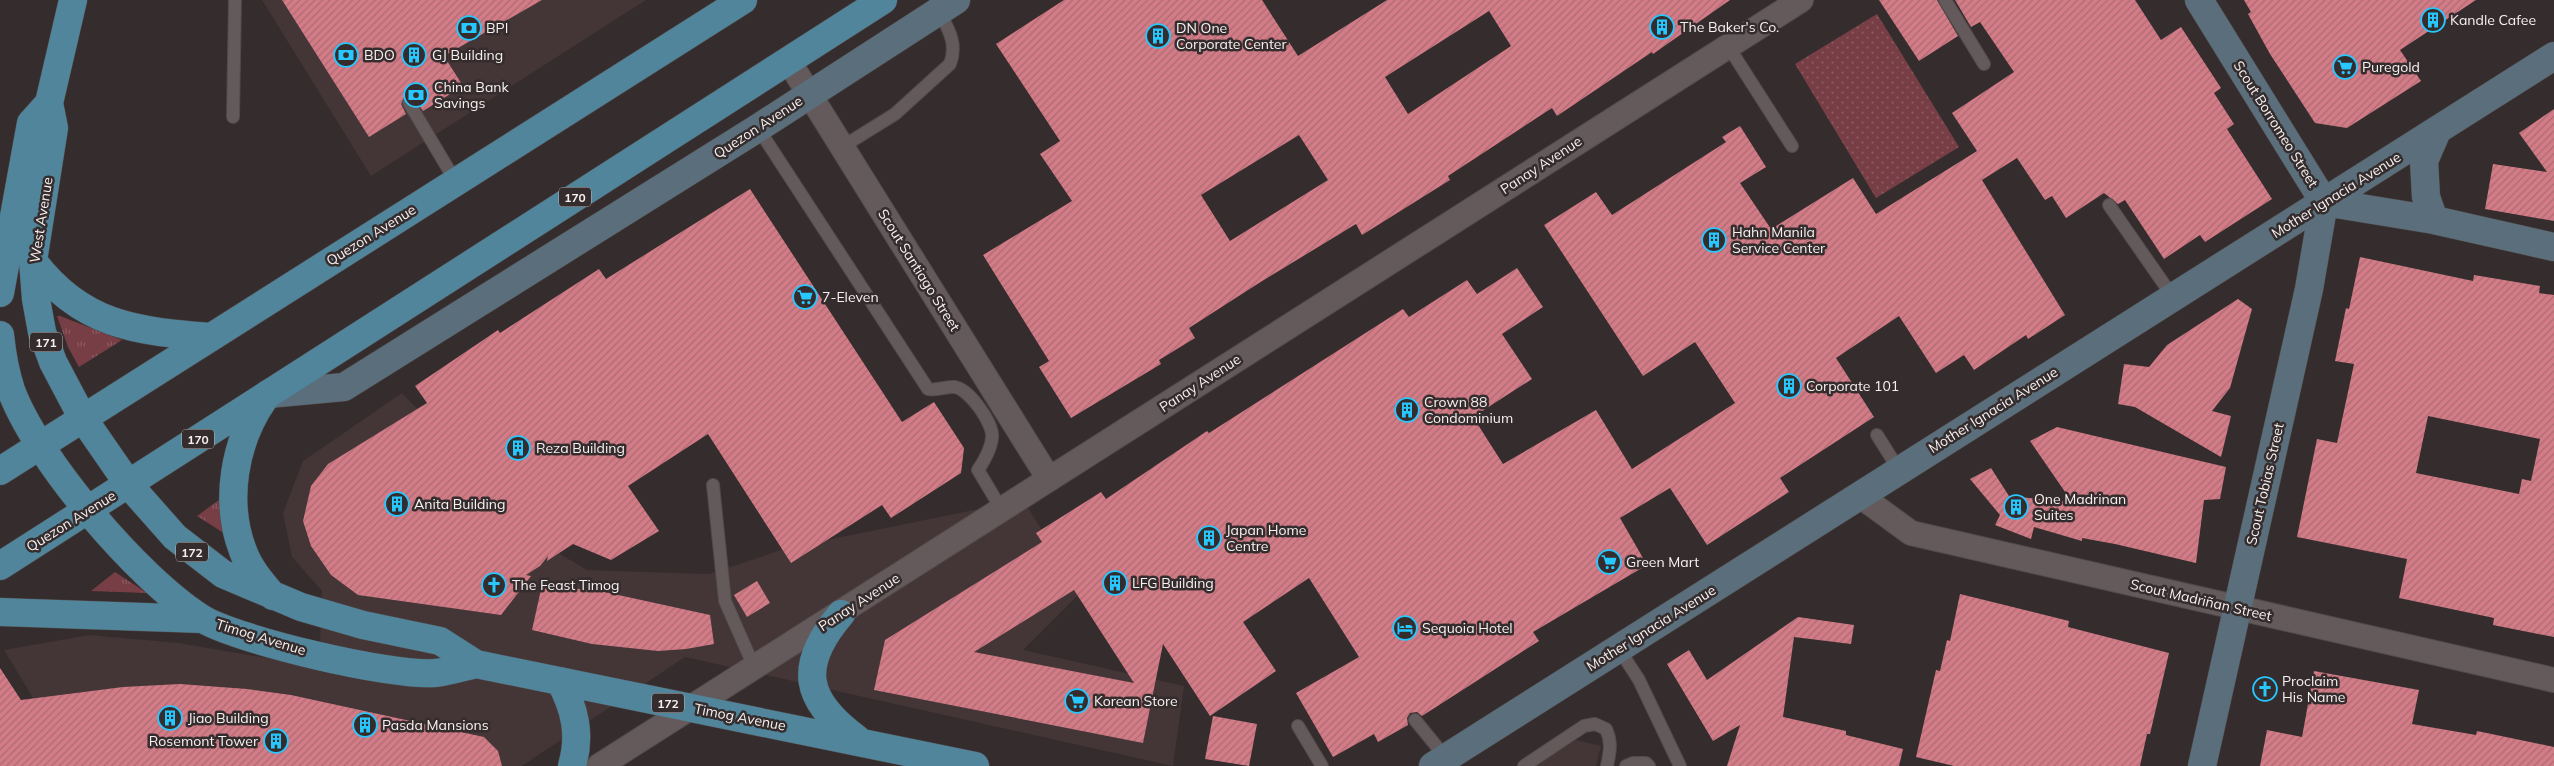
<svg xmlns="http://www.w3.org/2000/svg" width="2554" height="766" font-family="Mulish,sans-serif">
<defs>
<pattern id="grass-tufts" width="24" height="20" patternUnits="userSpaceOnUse" patternTransform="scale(1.25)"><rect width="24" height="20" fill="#783e46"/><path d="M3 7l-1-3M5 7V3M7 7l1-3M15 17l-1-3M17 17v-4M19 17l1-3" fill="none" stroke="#8c5a61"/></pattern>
<pattern id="park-dots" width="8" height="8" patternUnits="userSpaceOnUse" patternTransform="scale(1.25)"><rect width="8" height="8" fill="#783e46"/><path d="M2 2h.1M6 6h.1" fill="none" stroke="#8c5a61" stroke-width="1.8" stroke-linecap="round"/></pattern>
<pattern id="building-hatch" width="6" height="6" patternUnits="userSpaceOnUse" patternTransform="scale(1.25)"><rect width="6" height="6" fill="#d37b86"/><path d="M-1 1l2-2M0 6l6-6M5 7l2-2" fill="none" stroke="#aa6c73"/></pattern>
</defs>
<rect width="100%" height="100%" fill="#352c2d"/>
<path fill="#443536" d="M 262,0 L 646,0 L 371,176 Z
M 402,393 L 557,552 L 587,570 L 709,574 L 787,548 L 1023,500 L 1081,592 L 1023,650 L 1184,686 L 1173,766 L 685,657 L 522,766 L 74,766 L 4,650 L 89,635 L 179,643 L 319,667 L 322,591 L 292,557 L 283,513 L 303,461 Z
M 1576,740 L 1601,746 L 1596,766 L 1533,766 Z"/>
<path fill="url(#grass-tufts)" d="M 57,316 L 60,316 L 122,340 L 79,367 L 68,347 Z
M 223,497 L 227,535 L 197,516 Z
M 115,572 L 147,593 L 91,591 Z"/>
<path fill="url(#park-dots)" d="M 1877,14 L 1959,147 L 1876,198 L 1795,64 Z"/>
<path fill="url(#building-hatch)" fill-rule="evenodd" d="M 282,0 L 542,0 L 444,56 L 463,86 L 423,111 L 413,96 L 405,96 L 401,104 L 406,114 L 369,137 Z
M 1064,0 L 1262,0 L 1298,56 L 1387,0 L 1730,0 L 1653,54 L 1652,52 L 1557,116 L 1552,108 L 1448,176 L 1450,180 L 1362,235 L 1356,224 L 1259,283 L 1189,328 L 1195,338 L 1159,360 L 1161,364 L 1071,418 L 1039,367 L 1049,361 L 983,255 L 1072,201 L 1040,154 L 1060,141 L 996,44 ZM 1489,11 L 1511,46 L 1408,114 L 1385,77 ZM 1299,135 L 1328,180 L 1230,241 L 1201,195 Z
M 1879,0 L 1937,0 L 1958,36 L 1919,61 Z
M 1955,0 L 2135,0 L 2161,40 L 2181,27 L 2221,88 L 2214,93 L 2234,124 L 2227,129 L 2272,199 L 2205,242 L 2200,235 L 2164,259 L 2125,200 L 2118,204 L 2104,193 L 2066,218 L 2052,196 L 2045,200 L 2017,158 L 1982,180 L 2065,315 L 2028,339 L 2026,335 L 1974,370 L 1964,355 L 1936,373 L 1899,316 L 1836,358 L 1874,417 L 1780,478 L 1789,492 L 1707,545 L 1670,488 L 1620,518 L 1647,565 L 1533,632 L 1539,641 L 1422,716 L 1417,712 L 1410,713 L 1407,718 L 1408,725 L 1378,742 L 1374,734 L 1333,757 L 1296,693 L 1359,657 L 1309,578 L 1243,622 L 1276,671 L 1210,716 L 1163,644 L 1143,743 L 874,690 L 885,640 L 1042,542 L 1036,533 L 1101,492 L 1106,499 L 1207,431 L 1209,433 L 1403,309 L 1409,317 L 1467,280 L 1477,294 L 1517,268 L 1543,307 L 1502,334 L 1532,379 L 1473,417 L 1503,464 L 1596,410 L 1632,469 L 1735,403 L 1695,342 L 1643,376 L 1544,225 L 1596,192 L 1612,215 L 1726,142 L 1722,137 L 1740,126 L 1766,167 L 1740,183 L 1771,229 L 1853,178 L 1876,214 L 1977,151 L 1952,113 L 2014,72 L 1980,22 L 1971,27 ZM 1074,590 L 1134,683 L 974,652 Z
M 2244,0 L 2476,0 L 2400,50 L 2421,81 L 2347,128 L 2315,123 L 2270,54 L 2248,14 L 2251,12 Z
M 2554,109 L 2554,221 L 2485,209 L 2493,164 L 2547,172 L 2519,133 Z
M 750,189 L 902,422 L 934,402 L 964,448 L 961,473 L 891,518 L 882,505 L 791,563 L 708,434 L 628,486 L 659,531 L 611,560 L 573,544 L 547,561 L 548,556 L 540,566 L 526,575 L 531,576 L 501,615 L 358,595 L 331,575 L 311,546 L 303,521 L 311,486 L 328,464 L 427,403 L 415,386 L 498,330 L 500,333 L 599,269 L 606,279 Z
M 2360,257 L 2473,281 L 2474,275 L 2540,286 L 2539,293 L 2554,295 L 2554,637 L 2493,625 L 2494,618 L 2399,598 L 2407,559 L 2297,537 L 2317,439 L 2337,443 L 2354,364 L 2335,361 L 2346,308 L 2349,309 ZM 2428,416 L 2540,439 L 2531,481 L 2522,479 L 2519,494 L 2416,473 Z
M 2238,299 L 2252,309 L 2230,388 L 2212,411 L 2231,416 L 2221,457 L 2135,407 L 2118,404 L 2124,364 L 2149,367 L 2167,345 Z
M 2057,427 L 2226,467 L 2220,499 L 2204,500 L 2196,563 L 2115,544 L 2082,538 L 2082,541 L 2034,527 L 2031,539 L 1995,525 L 2000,515 L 1970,479 L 1991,468 L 2009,496 L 2072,502 L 2030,441 Z
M 757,581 L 770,603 L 747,617 L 734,595 Z
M 542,585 L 600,591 L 710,615 L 714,644 L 686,649 L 658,651 L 592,644 L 532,630 Z
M 1960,594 L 2069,621 L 2068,627 L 2169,653 L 2150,734 L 2147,734 L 2140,766 L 1954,766 L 1916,757 L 1936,670 L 1940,671 L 1947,640 L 1950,641 Z
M 1798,617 L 1854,625 L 1851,644 L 1794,637 L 1783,717 L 1846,731 L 1846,735 L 1903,749 L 1899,766 L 1727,766 L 1740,725 L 1713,741 L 1667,664 L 1689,650 L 1707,680 Z
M 0,668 L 21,700 L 123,687 L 180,684 L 247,689 L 291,695 L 484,737 L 498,751 L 502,766 L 0,766 Z
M 2314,671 L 2419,690 L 2412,724 L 2476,735 L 2477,731 L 2554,747 L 2554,766 L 2260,766 L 2267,730 L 2302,737 Z
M 1213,716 L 1257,724 L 1249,766 L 1205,759 Z"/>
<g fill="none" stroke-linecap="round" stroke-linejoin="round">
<g stroke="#514a4a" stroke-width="14">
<path id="lane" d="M 1945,0 L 1984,64
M 1728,46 L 1792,146
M 409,103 L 456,182
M 233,117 L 235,0
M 758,128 L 928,389 C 938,391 946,386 955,387 C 970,390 994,424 992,438 C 991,450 984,461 978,470 L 1002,510
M 842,147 L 895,114 L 950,64 C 958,43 948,29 939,11
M 2109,205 L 2173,297
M 1877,435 L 1899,470
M 713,485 L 725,601 L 755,669
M 1619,649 L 1639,680 L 1680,766
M 1415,720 L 1447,759
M 1298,726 L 1322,766
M 1524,766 L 1584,726 L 1595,724 L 1606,729 C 1612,742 1610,752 1607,766
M 1626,766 L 1633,763 L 1646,763 L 1649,766"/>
</g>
<g stroke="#514a4a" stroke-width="26">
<path id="street" d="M 788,60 L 1049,479
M 1859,495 L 1911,533 L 2554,680
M 599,766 L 1801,0"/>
</g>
<g stroke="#514a4a" stroke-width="29">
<path id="secondary" d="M 2199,0 L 2324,202 L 2434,220 L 2554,247
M 2434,220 L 2426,197 L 2424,161 L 2437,131
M 268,394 L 344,387 L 758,128 L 956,0
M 1433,766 L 2554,56
M 2202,766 L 2309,289 L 2324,202"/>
</g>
<g stroke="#514a4a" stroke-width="29">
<path id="primary" d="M 73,0 L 49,103 L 54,128 L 33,261 L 36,299 L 42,332 L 53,362 L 82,417 L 129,485 L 175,537 L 223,574 L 301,607 L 363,625 L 440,641 L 476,664 L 975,766
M 33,261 C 81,325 135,331 210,337
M 0,293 L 31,123 L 49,103
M 0,335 C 2,354 5,372 11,390 C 37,460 138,578 201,618 C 236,640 393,677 435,673 C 448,672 463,667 476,664
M 264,399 C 234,442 224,502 243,551 C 249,568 261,582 273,596
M 0,471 L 743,0
M 0,566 L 883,0
M 0,612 L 202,619
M 841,614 C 797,666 804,700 857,739
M 560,681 C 575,709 581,735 572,766"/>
</g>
<use href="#lane" stroke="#645a5b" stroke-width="12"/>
<use href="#street" stroke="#645a5b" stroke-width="24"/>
<use href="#secondary" stroke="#5a6f7b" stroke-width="28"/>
<use href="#primary" stroke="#50859b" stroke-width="28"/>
</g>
<defs>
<g id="building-ring" transform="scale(1.25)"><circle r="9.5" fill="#352c2d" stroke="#27c8ff" stroke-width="1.5"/><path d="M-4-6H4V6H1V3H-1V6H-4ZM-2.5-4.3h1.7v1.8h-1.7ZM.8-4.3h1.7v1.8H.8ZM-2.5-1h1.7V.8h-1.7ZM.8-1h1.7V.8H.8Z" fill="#27c8ff"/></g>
<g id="bank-ring" transform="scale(1.25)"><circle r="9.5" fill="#352c2d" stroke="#27c8ff" stroke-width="1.5"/><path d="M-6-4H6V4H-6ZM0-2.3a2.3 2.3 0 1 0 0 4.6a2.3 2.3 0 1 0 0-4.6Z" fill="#27c8ff"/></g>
<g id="supermarket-ring" transform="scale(1.25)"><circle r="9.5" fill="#352c2d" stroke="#27c8ff" stroke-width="1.5"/><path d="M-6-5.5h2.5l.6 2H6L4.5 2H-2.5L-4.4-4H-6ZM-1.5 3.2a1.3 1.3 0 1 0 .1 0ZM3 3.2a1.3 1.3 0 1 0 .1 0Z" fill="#27c8ff"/></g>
<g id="church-ring" transform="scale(1.25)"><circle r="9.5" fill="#352c2d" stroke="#27c8ff" stroke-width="1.5"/><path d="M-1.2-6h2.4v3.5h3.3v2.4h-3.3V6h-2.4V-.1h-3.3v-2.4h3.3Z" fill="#27c8ff"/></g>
<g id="hotel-ring" transform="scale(1.25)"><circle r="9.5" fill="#352c2d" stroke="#27c8ff" stroke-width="1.5"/><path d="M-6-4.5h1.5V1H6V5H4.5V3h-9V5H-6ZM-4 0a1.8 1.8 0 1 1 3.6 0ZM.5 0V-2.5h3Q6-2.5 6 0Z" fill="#27c8ff"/></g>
</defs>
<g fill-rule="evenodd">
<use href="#building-ring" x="2433" y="20"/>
<use href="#building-ring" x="1662" y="27"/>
<use href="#bank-ring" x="469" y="28"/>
<use href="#building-ring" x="1158" y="36"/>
<use href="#bank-ring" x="346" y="55"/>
<use href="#building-ring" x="414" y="55"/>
<use href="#supermarket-ring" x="2345" y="67"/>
<use href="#bank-ring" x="416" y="95"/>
<use href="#building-ring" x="1714" y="240"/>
<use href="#supermarket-ring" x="805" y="297"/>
<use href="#building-ring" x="1789" y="386"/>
<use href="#building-ring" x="1407" y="410"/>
<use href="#building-ring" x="518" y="448"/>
<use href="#building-ring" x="397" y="504"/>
<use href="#building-ring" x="2016" y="507"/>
<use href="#building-ring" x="1209" y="538"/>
<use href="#supermarket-ring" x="1609" y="562"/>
<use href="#building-ring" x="1115" y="583"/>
<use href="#church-ring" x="494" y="585"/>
<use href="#hotel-ring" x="1405" y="628"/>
<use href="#church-ring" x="2265" y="689"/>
<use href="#supermarket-ring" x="1077" y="701"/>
<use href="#building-ring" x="170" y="718"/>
<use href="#building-ring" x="365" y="725"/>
<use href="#building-ring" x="276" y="741"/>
</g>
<g text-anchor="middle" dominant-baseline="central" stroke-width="5" stroke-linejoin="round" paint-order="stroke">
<g fill="#352c2d" stroke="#bdb6b6" stroke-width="1">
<rect x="559" y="187.5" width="32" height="19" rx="4"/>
<rect x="30" y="332.5" width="32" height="19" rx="4"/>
<rect x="182" y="429.5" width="32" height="19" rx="4"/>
<rect x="176" y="542.5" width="32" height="19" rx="4"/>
<rect x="652" y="693.5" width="32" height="19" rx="4"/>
</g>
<g font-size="12" font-weight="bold" fill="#f7f1f1">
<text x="575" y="197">170</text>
<text x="46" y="342">171</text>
<text x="198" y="439">170</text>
<text x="192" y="552">172</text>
<text x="668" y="703">172</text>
</g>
<g font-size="14" fill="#f7f1f1" stroke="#352c2d" text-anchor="start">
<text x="2450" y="20">Kandle Cafee</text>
<text x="1680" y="27">The Baker's Co.</text>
<text x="486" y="28">BPI</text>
<text x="1176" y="28">DN One<tspan x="1176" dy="16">Corporate Center</tspan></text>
<text x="364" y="55">BDO</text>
<text x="432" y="55">GJ Building</text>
<text x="2362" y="67">Puregold</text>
<text x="434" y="87">China Bank<tspan x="434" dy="16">Savings</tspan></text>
<text x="1732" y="232">Hahn Manila<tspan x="1732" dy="16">Service Center</tspan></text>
<text x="822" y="297">7-Eleven</text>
<text x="1806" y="386">Corporate 101</text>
<text x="1424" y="402">Crown 88<tspan x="1424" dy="16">Condominium</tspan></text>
<text x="536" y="448">Reza Building</text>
<text x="2034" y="499">One Madrinan<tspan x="2034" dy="16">Suites</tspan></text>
<text x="414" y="504">Anita Building</text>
<text x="1226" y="530">Japan Home<tspan x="1226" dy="16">Centre</tspan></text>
<text x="1626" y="562">Green Mart</text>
<text x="1132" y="583">LFG Building</text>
<text x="512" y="585">The Feast Timog</text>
<text x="1422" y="628">Sequoia Hotel</text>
<text x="2282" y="681">Proclaim<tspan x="2282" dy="16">His Name</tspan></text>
<text x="1094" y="701">Korean Store</text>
<text x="188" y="718">Jiao Building</text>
<text x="382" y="725">Pasda Mansions</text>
<text x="258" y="741" text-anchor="end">Rosemont Tower</text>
</g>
<g font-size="14" fill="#f7f1f1" stroke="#352c2d">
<text transform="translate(2276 124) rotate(58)">Scout Borromeo Street</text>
<text transform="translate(758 127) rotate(-33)">Quezon Avenue</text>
<text transform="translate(1541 165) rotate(-33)">Panay Avenue</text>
<text transform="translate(2336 195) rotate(-32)">Mother Ignacia Avenue</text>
<text transform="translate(41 220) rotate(-81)">West Avenue</text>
<text transform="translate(371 235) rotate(-32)">Quezon Avenue</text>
<text transform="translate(919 270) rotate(58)">Scout Santiago Street</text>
<text transform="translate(1200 383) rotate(-33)">Panay Avenue</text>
<text transform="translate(1993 410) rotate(-32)">Mother Ignacia Avenue</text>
<text transform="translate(2265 484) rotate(-77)">Scout Tobias Street</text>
<text transform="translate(71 521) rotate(-32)">Quezon Avenue</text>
<text transform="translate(2201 600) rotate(13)">Scout Madriñan Street</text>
<text transform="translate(859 602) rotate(-33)">Panay Avenue</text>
<text transform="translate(1651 628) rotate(-32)">Mother Ignacia Avenue</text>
<text transform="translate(261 637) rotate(17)">Timog Avenue</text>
<text transform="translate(740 717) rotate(11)">Timog Avenue</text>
</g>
</g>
</svg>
